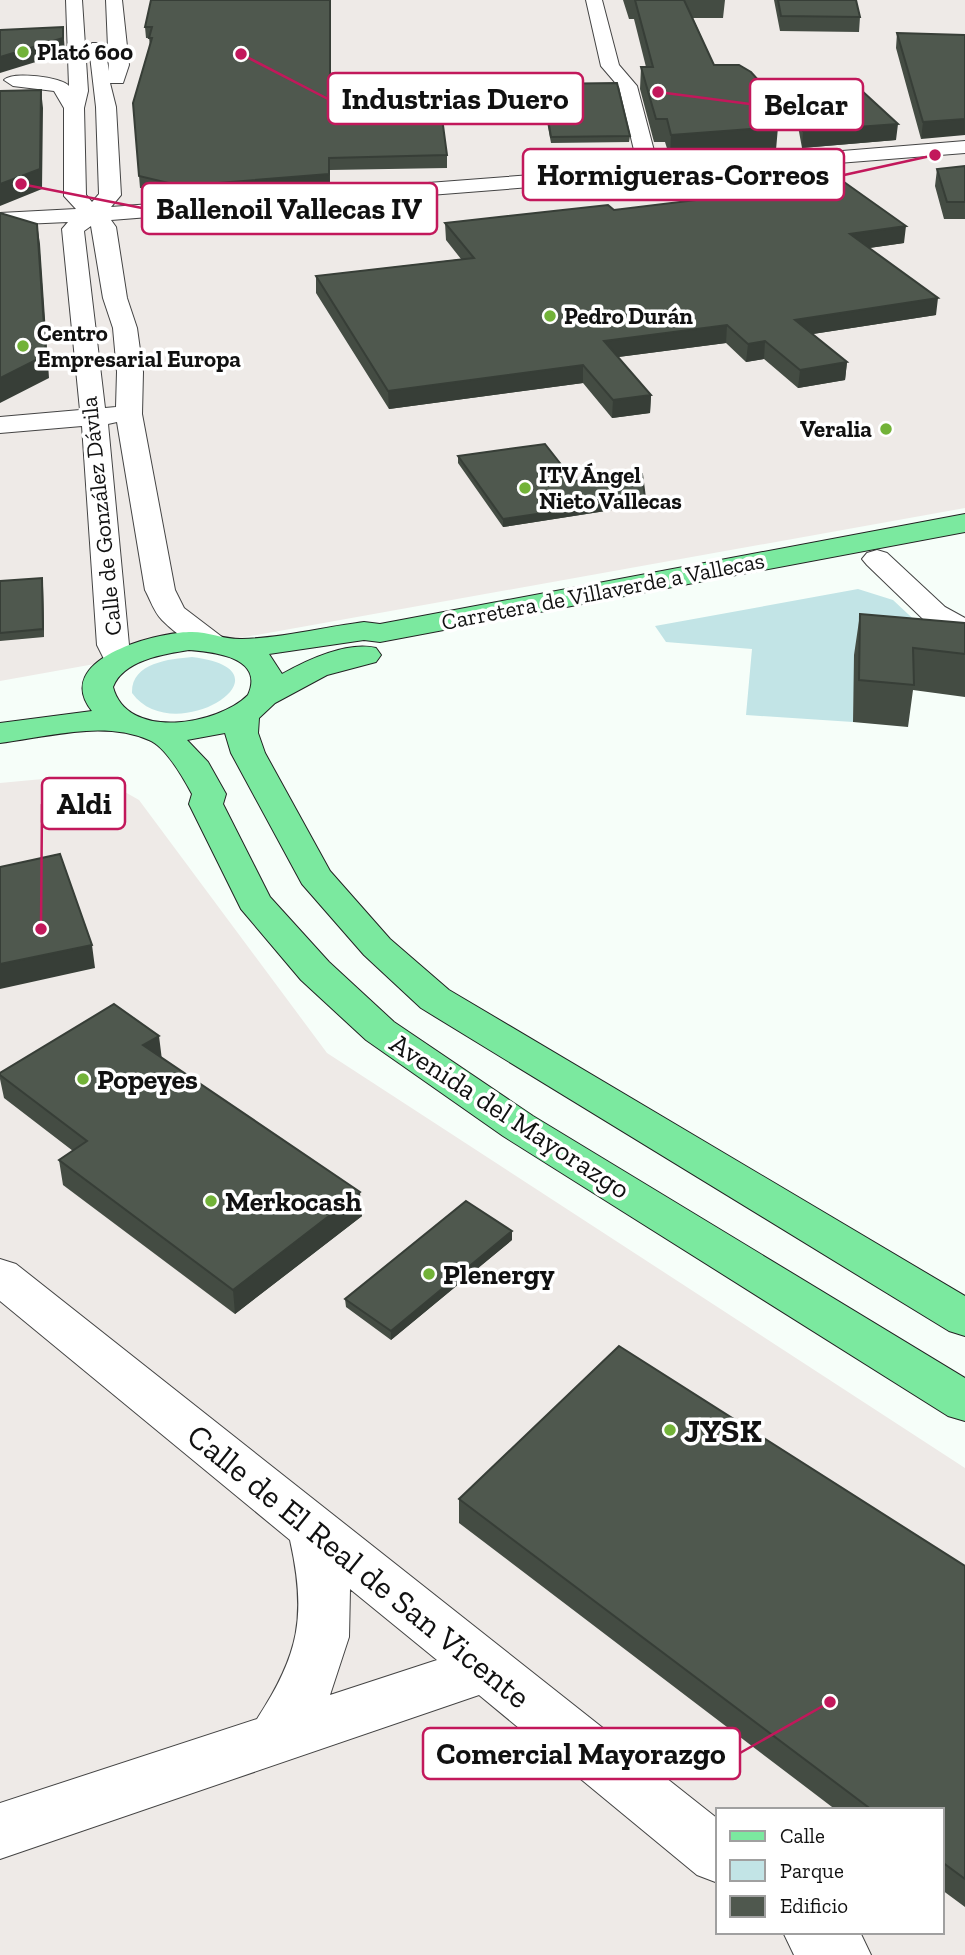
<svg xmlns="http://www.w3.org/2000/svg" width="965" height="1955" font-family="'Zilla Slab',serif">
<rect width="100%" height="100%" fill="#f6fef9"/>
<path fill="#eeeae7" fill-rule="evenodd" d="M 0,0 L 965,0 L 965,508 L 0,681 Z
M 64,777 L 109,783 L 139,800 L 327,1053 L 965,1468 L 965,1955 L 0,1955 L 0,783 ZM 718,1810 L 942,1810 L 942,1932 L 718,1932 Z"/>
<path fill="#c2e4e6" d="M 858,589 L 893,600 L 923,628 L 855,656 L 853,722 L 746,715 L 752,649 L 666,642 L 655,626 Z
M 192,657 C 301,670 174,751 132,693 C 131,663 169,659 192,657 Z"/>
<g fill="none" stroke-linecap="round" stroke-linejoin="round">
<g stroke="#444" stroke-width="2">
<path id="minor" d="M 66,0 L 82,0 L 88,91 L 84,108 L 86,195 L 92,202 L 99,194 L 96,107 L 89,47 L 92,43 L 104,43 L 109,71 L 106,0 L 122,0 L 129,65 L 123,83 L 110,83 L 116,107 L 121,195 L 111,207 L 638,167 L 619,87 L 601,66 L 586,0 L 602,0 L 619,65 L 637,86 L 658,166 L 965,141 L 965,153 L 111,220 L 116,227 L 127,298 L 137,328 L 143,372 L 142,414 L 175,590 L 184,608 L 230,643 L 225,650 C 203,655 177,635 162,620 C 154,612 150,599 145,590 L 117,422 L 108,424 L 129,645 L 135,660 L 130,667 L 119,669 L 108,667 L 97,645 L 82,426 L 0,433 L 0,417 L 80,410 L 62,229 L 68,222 L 0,225 L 0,213 L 76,209 L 64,196 L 64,108 L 54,91 L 13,86 L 4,80 C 12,71 62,77 69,86 ZM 91,226 L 103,298 L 113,328 L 117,372 L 116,407 L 105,408 L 84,231 Z
M 877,550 L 887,553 L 945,607 L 965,618 L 965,640 L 923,619 L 867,565 L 862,559 L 867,553 Z
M 0,1259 L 16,1264 L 718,1819 L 718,1883 L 697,1875 L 479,1695 L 0,1859 L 0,1803 L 257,1719 C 299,1655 307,1616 290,1540 L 0,1301 ZM 350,1589 L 437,1660 L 330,1695 L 349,1637 Z
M 783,1932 L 860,1932 L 871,1955 L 794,1955 Z"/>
</g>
<g stroke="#222" stroke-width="2">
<path id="major" d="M 965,514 L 965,532 L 380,642 L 364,640 L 269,654 L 282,674 C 307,660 348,641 376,648 L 381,655 L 376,662 L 327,675 L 275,703 L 259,718 L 258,733 L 265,753 L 330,871 L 390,939 L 449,990 L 965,1296 L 965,1336 L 949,1331 L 421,1008 L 364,955 L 302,884 L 231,753 L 225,733 L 187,740 L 208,762 L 226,794 L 223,804 L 270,897 L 329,962 L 394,1022 L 533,1116 L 965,1378 L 965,1421 L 948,1416 L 503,1136 L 366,1040 L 301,980 L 241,909 L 189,804 L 192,794 C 184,779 165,746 149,740 C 103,720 48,737 0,743 L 0,723 L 92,711 C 51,660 154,633 189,632 C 207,631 225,640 242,639 C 282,638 324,627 364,622 L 380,624 ZM 189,650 C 214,652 265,657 248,695 C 218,725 127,741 113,687 C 123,660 164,654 189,650 Z"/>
</g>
<use href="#minor" fill="#fff" fill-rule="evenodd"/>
<use href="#major" fill="#7be99f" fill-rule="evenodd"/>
</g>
<path fill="#444c43" d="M 151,0 L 330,105 L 447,155 L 447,168 L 330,170 L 330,186 L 182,199 L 140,188 L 133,103 L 150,46 L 149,38 L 146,38 L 145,27 Z
M 623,0 L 725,0 L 723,18 L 693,18 L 714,65 L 776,150 L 670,158 L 665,142 L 654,142 L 640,89 L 641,67 L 646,67 L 634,19 L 629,19 Z
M 774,0 L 856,0 L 860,17 L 859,32 L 780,31 Z
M 897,33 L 965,35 L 921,139 L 896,48 Z
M 542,84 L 630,136 L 629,142 L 551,143 L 541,90 Z
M 796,94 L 896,140 L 802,148 L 795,110 Z
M 965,166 L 965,219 L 944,219 L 935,186 L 937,169 Z
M 614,210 L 904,243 L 869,248 L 936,315 L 813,334 L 847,362 L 845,380 L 798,388 L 764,359 L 746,362 L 726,343 L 618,357 L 651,395 L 650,413 L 612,418 L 583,383 L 389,409 L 316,293 L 316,276 L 461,259 L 446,240 L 445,223 Z
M 458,456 L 574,481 L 644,505 L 503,527 L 458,463 Z
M 42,578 L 43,586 L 44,637 L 0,641 L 0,581 Z
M 860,614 L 965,623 L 965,697 L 913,690 L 908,727 L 853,722 L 854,655 Z
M 162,1058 L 362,1216 L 235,1314 L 63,1185 L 59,1160 L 73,1151 L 4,1098 L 0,1079 L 0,1073 Z
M 512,1240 L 391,1340 L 346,1307 L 345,1299 Z
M 459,1499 L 965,1566 L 965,1907 L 942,1890 L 942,1810 L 836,1810 L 459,1523 Z"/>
<path fill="#373e37" d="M 63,27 L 65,53 L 0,73 L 0,57 Z
M 41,90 L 43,108 L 42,189 L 0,206 L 0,184 Z
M 965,119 L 965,135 L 921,139 L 923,122 Z
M 898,124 L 896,140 L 802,148 L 803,131 Z
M 778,127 L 776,150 L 670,158 L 671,135 Z
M 329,158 L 330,186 L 182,199 L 181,186 Z
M 37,224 L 40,244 L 49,378 L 0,403 L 0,378 Z
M 906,226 L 904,243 L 848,251 L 850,234 Z
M 938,298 L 936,315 L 793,337 L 795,320 Z
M 727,325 L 726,343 L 603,359 L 604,341 Z
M 765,341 L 764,359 L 746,362 L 748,344 Z
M 847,362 L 845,380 L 798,388 L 800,370 Z
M 583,365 L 583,383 L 389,409 L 388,391 Z
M 651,395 L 650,413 L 612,418 L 613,400 Z
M 645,498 L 644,505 L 503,527 L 503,519 Z
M 42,578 L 43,586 L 44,637 L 43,629 Z
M 92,945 L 95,968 L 0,989 L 0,964 Z
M 159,1036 L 162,1060 L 143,1045 Z
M 360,1192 L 362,1216 L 235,1314 L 233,1290 Z
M 512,1231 L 512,1240 L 391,1340 L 391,1331 Z"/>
<path fill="#4f584e" stroke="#373e37" stroke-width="2" d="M 151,0 L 330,0 L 330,105 L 440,103 L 447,155 L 329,158 L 329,174 L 181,186 L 139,176 L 133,103 L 152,38 L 149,38 L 152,27 L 145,27 Z
M 635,0 L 684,0 L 714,65 L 739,65 L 751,72 L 760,82 L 778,127 L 671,135 L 667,119 L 656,119 L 641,67 L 653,67 Z
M 778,0 L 856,0 L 860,17 L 781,16 Z
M 63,27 L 63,38 L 0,57 L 0,30 Z
M 897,33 L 965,35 L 965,119 L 923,122 Z
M 617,83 L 630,136 L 551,137 L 542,84 Z
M 41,90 L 40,169 L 0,184 L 0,91 Z
M 861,90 L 898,124 L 803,131 L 796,94 Z
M 965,166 L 965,202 L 947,202 L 937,169 Z
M 844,182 L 906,226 L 850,234 L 938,298 L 795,320 L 847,362 L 800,370 L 765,341 L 748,344 L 727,325 L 604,341 L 651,395 L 613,400 L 583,365 L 388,391 L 316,276 L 474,258 L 445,223 L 608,205 L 614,210 Z
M 0,213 L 37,224 L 46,355 L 0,378 Z
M 545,444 L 574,481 L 642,474 L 645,498 L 503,519 L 458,456 Z
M 42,578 L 43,629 L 0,633 L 0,581 Z
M 860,614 L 965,623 L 965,654 L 913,648 L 914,685 L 859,680 Z
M 60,854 L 92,945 L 0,964 L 0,867 Z
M 114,1004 L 159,1036 L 143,1045 L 360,1192 L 233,1290 L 59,1160 L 87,1141 L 0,1075 L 0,1073 Z
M 466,1201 L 512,1231 L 391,1331 L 345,1299 Z
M 619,1346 L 965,1566 L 965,1879 L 942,1862 L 942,1810 L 872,1810 L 459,1499 Z"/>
<g fill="#72b238" stroke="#fff" stroke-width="2.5">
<circle cx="23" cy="52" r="7"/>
<circle cx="550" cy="316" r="7"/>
<circle cx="23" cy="346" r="7"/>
<circle cx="886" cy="429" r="7"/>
<circle cx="525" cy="488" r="7"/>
<circle cx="83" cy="1079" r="7"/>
<circle cx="211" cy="1201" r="7"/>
<circle cx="429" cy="1274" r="7"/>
<circle cx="670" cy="1430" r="7"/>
</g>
<g text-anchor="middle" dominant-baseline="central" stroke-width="7" stroke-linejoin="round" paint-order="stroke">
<g font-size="23" font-weight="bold" fill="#111" stroke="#fff" text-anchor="start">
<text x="37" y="52">Plató 600</text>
<text x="564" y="316">Pedro Durán</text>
<text x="37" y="333">Centro<tspan x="37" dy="26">Empresarial Europa</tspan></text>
<text x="872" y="429" text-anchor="end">Veralia</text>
<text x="539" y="475">ITV Ángel<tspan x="539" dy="26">Nieto Vallecas</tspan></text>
</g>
<g font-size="23" fill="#111" stroke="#fff">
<text transform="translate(101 516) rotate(-96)">Calle de González Dávila</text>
<text transform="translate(603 591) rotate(-11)">Carretera de Villaverde a Vallecas</text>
</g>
<g font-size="28" font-weight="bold" fill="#111" stroke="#fff" text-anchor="start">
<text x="97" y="1079">Popeyes</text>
<text x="225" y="1201">Merkocash</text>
<text x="443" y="1274">Plenergy</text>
</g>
<g font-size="28" fill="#111" stroke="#fff">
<text transform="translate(510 1116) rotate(33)">Avenida del Mayorazgo</text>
</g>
<g font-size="33" font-weight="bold" fill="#111" stroke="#fff" text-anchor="start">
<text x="684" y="1430">JYSK</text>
</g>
<g font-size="33" fill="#111" stroke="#fff">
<text transform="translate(359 1566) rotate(39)">Calle de El Real de San Vicente</text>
</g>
</g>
<path fill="none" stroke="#c2185b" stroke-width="2.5" d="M241 54L328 99M658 92L750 104M935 155L844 175M21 184L142 208M41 929L42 804M830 1702L740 1753"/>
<g fill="#c2185b" stroke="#fff" stroke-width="2.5">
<circle cx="241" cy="54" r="7"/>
<circle cx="658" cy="92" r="7"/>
<circle cx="935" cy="155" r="7"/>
<circle cx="21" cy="184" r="7"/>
<circle cx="41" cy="929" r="7"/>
<circle cx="830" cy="1702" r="7"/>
</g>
<g fill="#fff" stroke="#c2185b" stroke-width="2.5">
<rect x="328" y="73" width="255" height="51" rx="7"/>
<rect x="750" y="79" width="113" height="51" rx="7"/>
<rect x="523" y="149" width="321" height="51" rx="7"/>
<rect x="142" y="183" width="295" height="51" rx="7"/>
<rect x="42" y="778" width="83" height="51" rx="7"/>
<rect x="423" y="1728" width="317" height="51" rx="7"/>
</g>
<g font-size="30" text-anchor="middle" font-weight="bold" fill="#111">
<text x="455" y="109">Industrias Duero</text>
<text x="806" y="115">Belcar</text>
<text x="683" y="185">Hormigueras-Correos</text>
<text x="289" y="219">Ballenoil Vallecas IV</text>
<text x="84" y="814">Aldi</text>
<text x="581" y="1764">Comercial Mayorazgo</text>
</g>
<rect x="716" y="1808" width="228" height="126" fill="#ffffff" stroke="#a0a0a0" stroke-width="2"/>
<rect x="730" y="1831" width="35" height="10" fill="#7be99f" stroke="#a0a0a0" stroke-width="2"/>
<text x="780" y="1843" font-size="21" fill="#111111">Calle</text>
<rect x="730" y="1860" width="35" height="21" fill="#c2e4e6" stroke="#a0a0a0" stroke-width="2"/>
<text x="780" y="1878" font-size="21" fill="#111111">Parque</text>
<rect x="730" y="1896" width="35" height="21" fill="#4f584e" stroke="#a0a0a0" stroke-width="2"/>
<text x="780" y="1913" font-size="21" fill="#111111">Edificio</text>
</svg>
